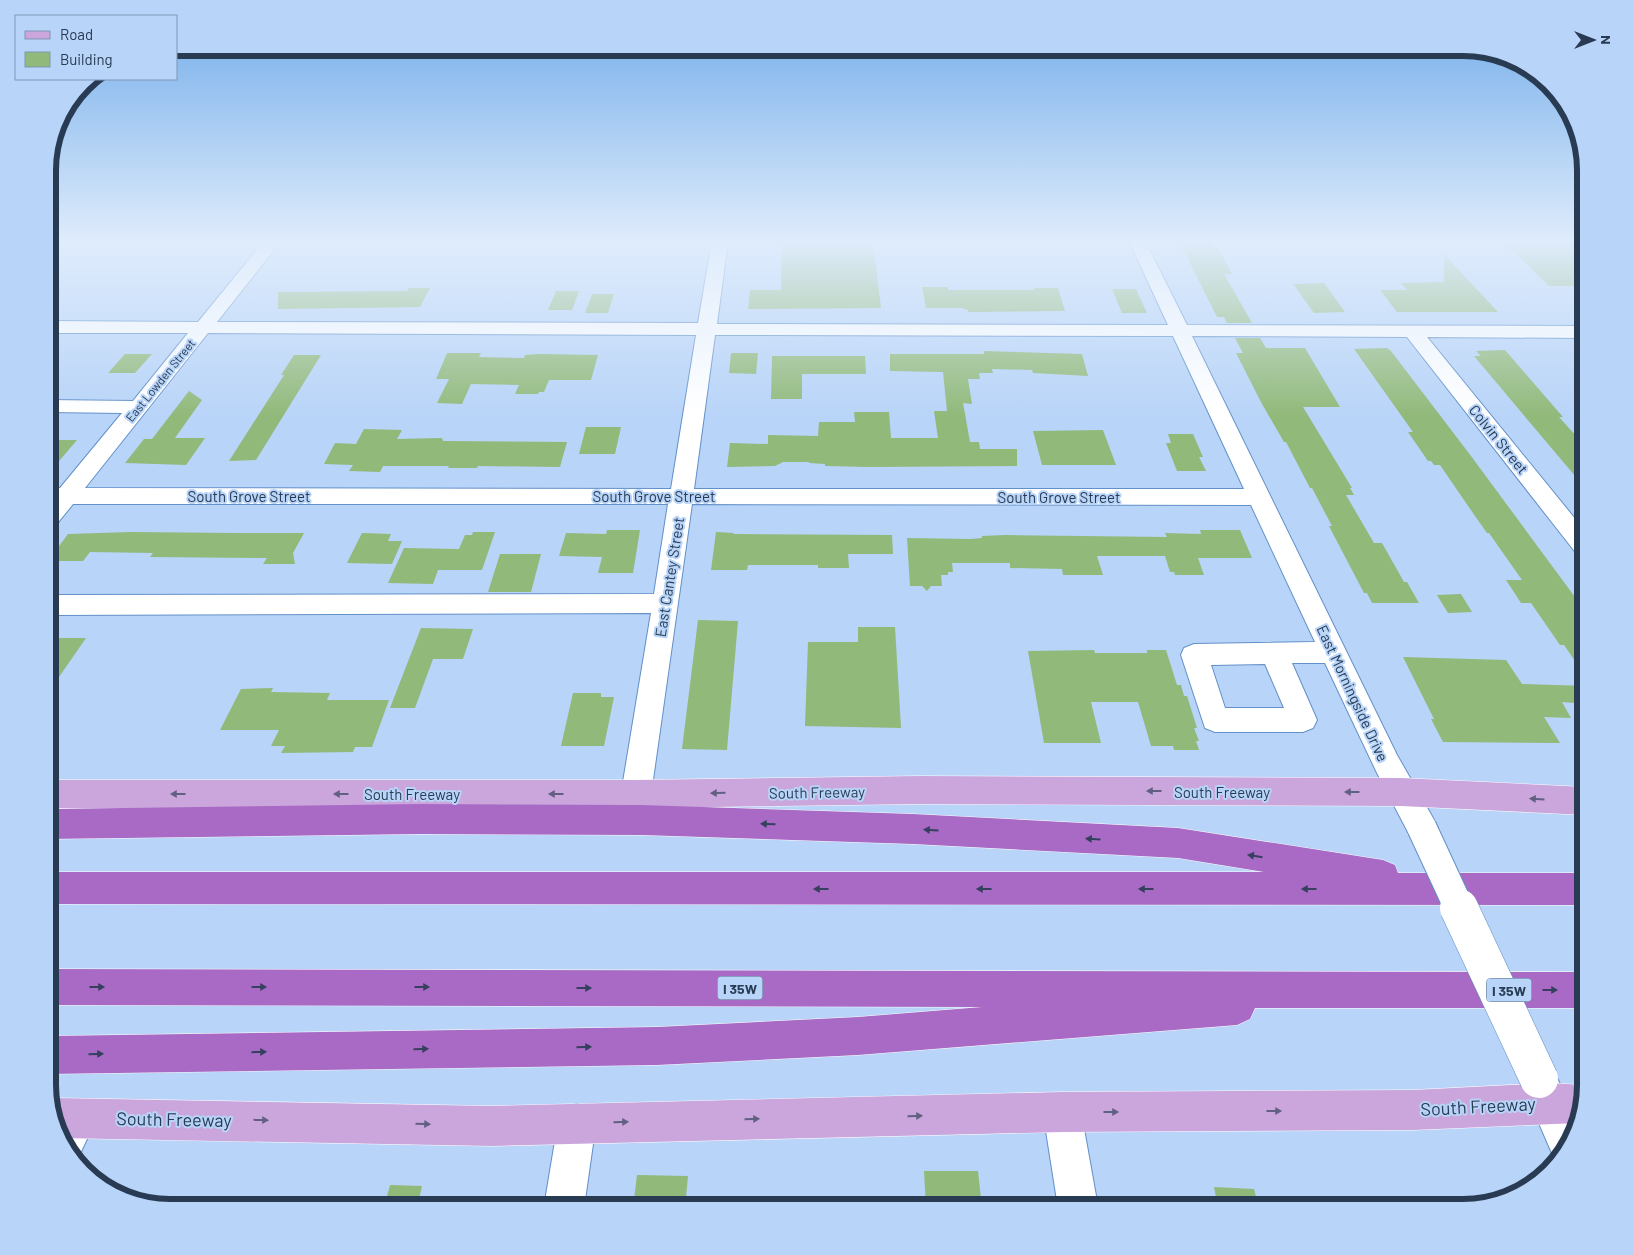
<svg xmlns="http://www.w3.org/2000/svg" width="1633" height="1255" font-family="Barlow,sans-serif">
<rect width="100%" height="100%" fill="#b8d4f8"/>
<path fill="#91b979" d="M 782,241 L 873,241 L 881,308 L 748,309 L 750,290 L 781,290 Z
M 1179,241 L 1209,241 L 1213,248 L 1218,248 L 1232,274 L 1224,274 L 1252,323 L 1227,323 L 1224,317 L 1217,317 Z
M 1503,241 L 1578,241 L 1586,248 L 1586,286 L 1549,286 Z
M 1444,254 L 1498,312 L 1397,312 L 1380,290 L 1407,290 L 1401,283 L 1444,282 Z
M 1324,283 L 1345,312 L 1314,313 L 1293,284 Z
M 922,287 L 948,287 L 948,290 L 1034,290 L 1034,288 L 1058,288 L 1065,311 L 968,312 L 968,310 L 962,308 L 926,308 Z
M 409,288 L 430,288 L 420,307 L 278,309 L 278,292 L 407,291 Z
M 1112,289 L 1136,289 L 1147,313 L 1122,313 Z
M 556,291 L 579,291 L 572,310 L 548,310 Z
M 592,294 L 614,294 L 608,313 L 585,313 Z
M 1235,338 L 1260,338 L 1266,348 L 1305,348 L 1340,407 L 1303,407 L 1352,488 L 1350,488 L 1354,495 L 1346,495 L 1374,543 L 1382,543 L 1404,582 L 1407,582 L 1419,603 L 1372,603 L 1367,593 L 1364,593 L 1330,528 L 1329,526 L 1332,526 L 1312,488 L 1310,488 L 1286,442 L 1284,442 L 1262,404 L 1236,353 L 1243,353 Z
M 1387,348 L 1391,351 L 1471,456 L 1586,612 L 1586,677 L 1564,645 L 1560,645 L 1531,603 L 1521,603 L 1506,580 L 1522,580 L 1489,533 L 1487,533 L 1475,516 L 1440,465 L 1434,465 L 1431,461 L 1428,461 L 1408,432 L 1413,432 L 1354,349 Z
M 1505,350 L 1563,417 L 1559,417 L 1586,447 L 1586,489 L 1474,356 L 1481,356 L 1476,351 Z
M 984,351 L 1082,354 L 1088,376 L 1033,373 L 1032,370 L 992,369 L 993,373 L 979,373 L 980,379 L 968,379 L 972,404 L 963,403 L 970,442 L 979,442 L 980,449 L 1017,449 L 1017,466 L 868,467 L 825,466 L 825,464 L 809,463 L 809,462 L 783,462 L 775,466 L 727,467 L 730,443 L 768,444 L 768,435 L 818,436 L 819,422 L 855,422 L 854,412 L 889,412 L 891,438 L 938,438 L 934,411 L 947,411 L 943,372 L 890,371 L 890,354 L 984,354 Z
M 447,353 L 481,353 L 479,357 L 524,358 L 525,355 L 540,354 L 598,355 L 591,380 L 549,380 L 544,392 L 539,392 L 538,394 L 515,394 L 519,385 L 471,384 L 462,404 L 437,403 L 449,379 L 436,379 Z
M 731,353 L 758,353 L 756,374 L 729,373 Z
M 125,354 L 152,354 L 135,373 L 108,373 Z
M 294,355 L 321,355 L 256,460 L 229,461 L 284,375 L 281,375 Z
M 772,356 L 865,356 L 866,374 L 802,374 L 802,399 L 771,399 Z
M 189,391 L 202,400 L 175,438 L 205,438 L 186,465 L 125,463 L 144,439 L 152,439 Z
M 586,427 L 621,427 L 615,454 L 579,454 Z
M 364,429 L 402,430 L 397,439 L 442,438 L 443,441 L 567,442 L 560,467 L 478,466 L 477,468 L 448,468 L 449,466 L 383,466 L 380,472 L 349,471 L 353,465 L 324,464 L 335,443 L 356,444 Z
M 1103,430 L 1116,465 L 1042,465 L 1033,431 Z
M 1168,434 L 1193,434 L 1203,457 L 1199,457 L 1206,471 L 1177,471 L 1166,443 L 1171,443 Z
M 48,440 L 77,440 L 48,474 Z
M 607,530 L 640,530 L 633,573 L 598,573 L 602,557 L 559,556 L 566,533 L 606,534 Z
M 1200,530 L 1240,530 L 1252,558 L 1198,558 L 1204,575 L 1175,575 L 1174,572 L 1170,572 L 1165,556 L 1097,556 L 1103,575 L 1063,575 L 1062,569 L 1010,568 L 1010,563 L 952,563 L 953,572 L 948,572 L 948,575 L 941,575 L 942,586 L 931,586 L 927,591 L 922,586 L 910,586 L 907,538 L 970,539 L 982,538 L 982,536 L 1005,535 L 1167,537 L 1165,533 L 1201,534 Z
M 130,532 L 237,533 L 304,533 L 293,553 L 295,564 L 263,564 L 267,558 L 150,557 L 153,553 L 90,552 L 83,561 L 48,561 L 68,534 Z
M 473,532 L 495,532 L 482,570 L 438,570 L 433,584 L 388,583 L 404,548 L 459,549 L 465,535 L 472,535 Z
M 716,532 L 734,533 L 733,534 L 892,535 L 893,554 L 848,554 L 849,568 L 818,568 L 818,565 L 748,565 L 747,570 L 711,570 Z
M 362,533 L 391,534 L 388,541 L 402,541 L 392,564 L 347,563 Z
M 500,554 L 541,554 L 531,592 L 488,592 Z
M 1461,594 L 1472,612 L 1448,613 L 1437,595 Z
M 698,620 L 738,621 L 727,750 L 682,749 Z
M 858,627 L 895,627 L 901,728 L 805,726 L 808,642 L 858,642 Z
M 421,628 L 473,629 L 463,659 L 433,659 L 415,708 L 390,708 Z
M 48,638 L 86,638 L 48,693 Z
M 1094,650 L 1095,653 L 1147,653 L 1147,650 L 1166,650 L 1177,685 L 1181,685 L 1184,696 L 1187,696 L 1197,728 L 1194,728 L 1199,741 L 1196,741 L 1199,750 L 1174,750 L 1173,746 L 1151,746 L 1138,702 L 1091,702 L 1101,743 L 1044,743 L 1028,651 Z
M 1403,657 L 1506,660 L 1522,684 L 1586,686 L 1586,704 L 1562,702 L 1571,718 L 1544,717 L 1560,743 L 1443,742 L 1431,719 L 1434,719 Z
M 273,688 L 271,692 L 330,693 L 327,700 L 389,700 L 372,747 L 355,747 L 353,752 L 281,753 L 285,746 L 271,746 L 279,730 L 220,730 L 241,689 Z
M 573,693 L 601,693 L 601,697 L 614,697 L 604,746 L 561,746 Z
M 924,1171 L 978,1171 L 982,1208 L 926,1208 Z
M 637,1175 L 688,1176 L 685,1208 L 633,1208 Z
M 390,1185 L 422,1186 L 417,1208 L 384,1208 Z
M 1214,1187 L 1254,1189 L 1259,1208 L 1218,1208 Z"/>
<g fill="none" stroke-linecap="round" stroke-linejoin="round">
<g stroke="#6290c8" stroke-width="2">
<path id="minor" d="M 264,241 L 281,241 L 217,322 L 698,323 L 712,241 L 728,241 L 717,324 L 1168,325 L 1129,241 L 1145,241 L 1187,325 L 1585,326 L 1585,338 L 1427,337 L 1585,531 L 1585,555 L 1576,553 L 1407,337 L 1192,336 L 1397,755 L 1433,818 L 1438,828 L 1433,838 L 1422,842 L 1411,838 L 1377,773 L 1325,663 L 1292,663 L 1317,720 L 1313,728 L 1303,732 L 1215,732 L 1205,728 L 1181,655 L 1184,648 L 1194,644 L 1315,642 L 1251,505 L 692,504 L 651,794 L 647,804 L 636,807 L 625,804 L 621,794 L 651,613 L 48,615 L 48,595 L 654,594 L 668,504 L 73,504 L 56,525 L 48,527 L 48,488 L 60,488 L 122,413 L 48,412 L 48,400 L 133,401 L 188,333 L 48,333 L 48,321 L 198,322 ZM 208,333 L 696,335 L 671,489 L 85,488 ZM 715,335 L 1173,336 L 1244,489 L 694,489 ZM 1265,664 L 1284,708 L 1225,708 L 1211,665 Z
M 1544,1072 L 1557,1078 L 1579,1124 L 1559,1160 L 1554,1158 L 1525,1091 L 1531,1078 Z
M 1062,1093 L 1076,1098 L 1081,1112 L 1098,1207 L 1058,1207 L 1043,1112 L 1048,1098 Z
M 78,1099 L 92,1104 L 97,1118 L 77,1160 L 60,1139 L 56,1122 L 64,1104 Z
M 577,1104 L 591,1109 L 596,1123 L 584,1207 L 544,1207 L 558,1123 L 563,1109 Z"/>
</g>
<g stroke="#fff" stroke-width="1">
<path id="major" d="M 920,776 L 1401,778 L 1585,787 L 1585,815 L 1401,806 L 920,804 L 636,808 L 48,808 L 48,780 L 636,780 Z
M 1548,1083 L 1585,1085 L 1579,1123 L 1413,1130 L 1062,1132 L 492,1146 L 60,1138 L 50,1100 L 55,1098 L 492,1106 L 1062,1092 L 1413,1090 Z"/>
</g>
<g stroke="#fff" stroke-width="1">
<path id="highway" d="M 421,804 L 641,805 L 913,814 L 1178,828 L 1383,860 L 1395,865 L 1398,873 L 1585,873 L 1585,905 L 48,904 L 48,872 L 1264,872 L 1178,858 L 913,844 L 641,835 L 421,834 L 48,839 L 48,809 Z
M 48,969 L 1585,972 L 1585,1008 L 1255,1008 L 1250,1019 L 1237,1025 L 858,1055 L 657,1065 L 48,1074 L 48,1036 L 657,1027 L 858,1017 L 982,1007 L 48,1005 Z"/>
</g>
<use href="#minor" fill="#fff" fill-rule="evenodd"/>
<use href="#major" fill="#cba6dc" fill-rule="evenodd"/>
<use href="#highway" fill="#a86ac5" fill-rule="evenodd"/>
<g stroke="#6290c8" stroke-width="31" stroke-linecap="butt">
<path id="minor-bridge-far1" d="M 1422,828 L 1460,910"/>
</g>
<g stroke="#6290c8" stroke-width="39" stroke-linecap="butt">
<path id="minor-bridge" d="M 1459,908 L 1539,1079"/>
</g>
<use href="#minor-bridge-far1" stroke="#fff" stroke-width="29"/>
<use href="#minor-bridge" stroke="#fff" stroke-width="38"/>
</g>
<defs><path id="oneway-solid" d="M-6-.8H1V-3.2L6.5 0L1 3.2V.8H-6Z" transform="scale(1.25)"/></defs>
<g fill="#616083">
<use href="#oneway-solid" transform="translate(1154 791) rotate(-180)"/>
<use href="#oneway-solid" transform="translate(1352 792) rotate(-180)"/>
<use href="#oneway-solid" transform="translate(718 793) rotate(179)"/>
<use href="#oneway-solid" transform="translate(178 794) rotate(-180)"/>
<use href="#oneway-solid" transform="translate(341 794) rotate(-180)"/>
<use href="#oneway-solid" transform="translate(556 794) rotate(-180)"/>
<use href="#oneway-solid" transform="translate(1537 799) rotate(-177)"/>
<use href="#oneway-solid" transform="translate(1274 1111)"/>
<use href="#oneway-solid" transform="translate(1111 1112)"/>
<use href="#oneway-solid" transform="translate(915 1116) rotate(-1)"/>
<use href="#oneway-solid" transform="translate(752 1119) rotate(-1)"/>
<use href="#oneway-solid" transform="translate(261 1120) rotate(1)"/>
<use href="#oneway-solid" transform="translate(621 1122) rotate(-1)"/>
<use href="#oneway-solid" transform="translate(423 1124) rotate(2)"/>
</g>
<g fill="#35405e">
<use href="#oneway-solid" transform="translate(768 824) rotate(-178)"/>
<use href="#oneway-solid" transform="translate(931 830) rotate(-177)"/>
<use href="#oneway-solid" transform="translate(1093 839) rotate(-177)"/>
<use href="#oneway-solid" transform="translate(1255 856) rotate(-171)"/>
<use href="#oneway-solid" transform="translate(821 889) rotate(-180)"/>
<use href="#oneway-solid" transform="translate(984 889) rotate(-180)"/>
<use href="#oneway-solid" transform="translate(1146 889) rotate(-180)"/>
<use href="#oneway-solid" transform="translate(1309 889) rotate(-180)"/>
<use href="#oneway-solid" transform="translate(97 987)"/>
<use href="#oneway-solid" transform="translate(259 987)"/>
<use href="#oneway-solid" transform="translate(422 987)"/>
<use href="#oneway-solid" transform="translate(584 988)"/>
<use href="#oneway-solid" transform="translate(1550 990)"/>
<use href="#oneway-solid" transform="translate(584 1047) rotate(-1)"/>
<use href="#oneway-solid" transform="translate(421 1049) rotate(-1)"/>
<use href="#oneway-solid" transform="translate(259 1052) rotate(-1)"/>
<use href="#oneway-solid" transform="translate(96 1054) rotate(-1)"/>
</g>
<linearGradient id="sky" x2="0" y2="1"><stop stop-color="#6faae9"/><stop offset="0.58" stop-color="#dfecfc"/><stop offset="1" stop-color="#dfecfc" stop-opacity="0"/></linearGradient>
<rect width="1633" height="417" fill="url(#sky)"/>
<g text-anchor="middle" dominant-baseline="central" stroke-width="4" stroke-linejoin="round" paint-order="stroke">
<g font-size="12" fill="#283b53" stroke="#b8d4f8">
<text transform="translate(160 380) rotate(-51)">East Lowden Street</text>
</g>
<g fill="#b8d4f8" stroke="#536984" stroke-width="1">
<rect x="717.5" y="976.5" width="45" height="23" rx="4"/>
<rect x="1486.5" y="978.5" width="45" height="23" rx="4"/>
</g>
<g font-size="14" font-weight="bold" fill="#283b53">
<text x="740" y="988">I 35W</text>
<text x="1509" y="990">I 35W</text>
</g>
<g font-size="15" fill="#283b53" stroke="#b8d4f8">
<text transform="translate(1499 439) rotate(51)">Colvin Street</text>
<text x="249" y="496">South Grove Street</text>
<text x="654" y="496">South Grove Street</text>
<text x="1059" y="497">South Grove Street</text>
<text transform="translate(669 577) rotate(-81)">East Cantey Street</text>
<text transform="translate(1353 693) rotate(65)">East Morningside Drive</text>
<text transform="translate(817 792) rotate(-1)">South Freeway</text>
<text x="1222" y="792">South Freeway</text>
<text x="412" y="794">South Freeway</text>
</g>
<g font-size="18" fill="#283b53" stroke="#b8d4f8">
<text transform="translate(1478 1106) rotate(-3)">South Freeway</text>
<text transform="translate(174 1119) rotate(1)">South Freeway</text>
</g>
</g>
<path d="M0 0H1633V1255H0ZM170 56H1463A114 114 0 0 1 1577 170V1085A114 114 0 0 1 1463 1199H170A114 114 0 0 1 56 1085V170A114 114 0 0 1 170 56Z" fill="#b8d4f8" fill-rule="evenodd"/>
<path fill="none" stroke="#283b53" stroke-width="6" d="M170 56H1463A114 114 0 0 1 1577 170V1085A114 114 0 0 1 1463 1199H170A114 114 0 0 1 56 1085V170A114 114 0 0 1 170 56Z"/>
<rect x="15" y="15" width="162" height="65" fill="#b8d4f8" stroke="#7e97b6"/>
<rect x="25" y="31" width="25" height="8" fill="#cba6dc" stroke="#7e97b6"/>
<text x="60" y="40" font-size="15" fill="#283b53">Road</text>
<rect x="25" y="52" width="25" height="15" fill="#91b979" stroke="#7e97b6"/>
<text x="60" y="65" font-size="15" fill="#283b53">Building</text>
<g transform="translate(1593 40) rotate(90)" stroke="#b8d4f8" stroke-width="4" paint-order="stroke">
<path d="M0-4L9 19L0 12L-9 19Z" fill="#283b53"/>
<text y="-8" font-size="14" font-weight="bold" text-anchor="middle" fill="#283b53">N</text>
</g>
</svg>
